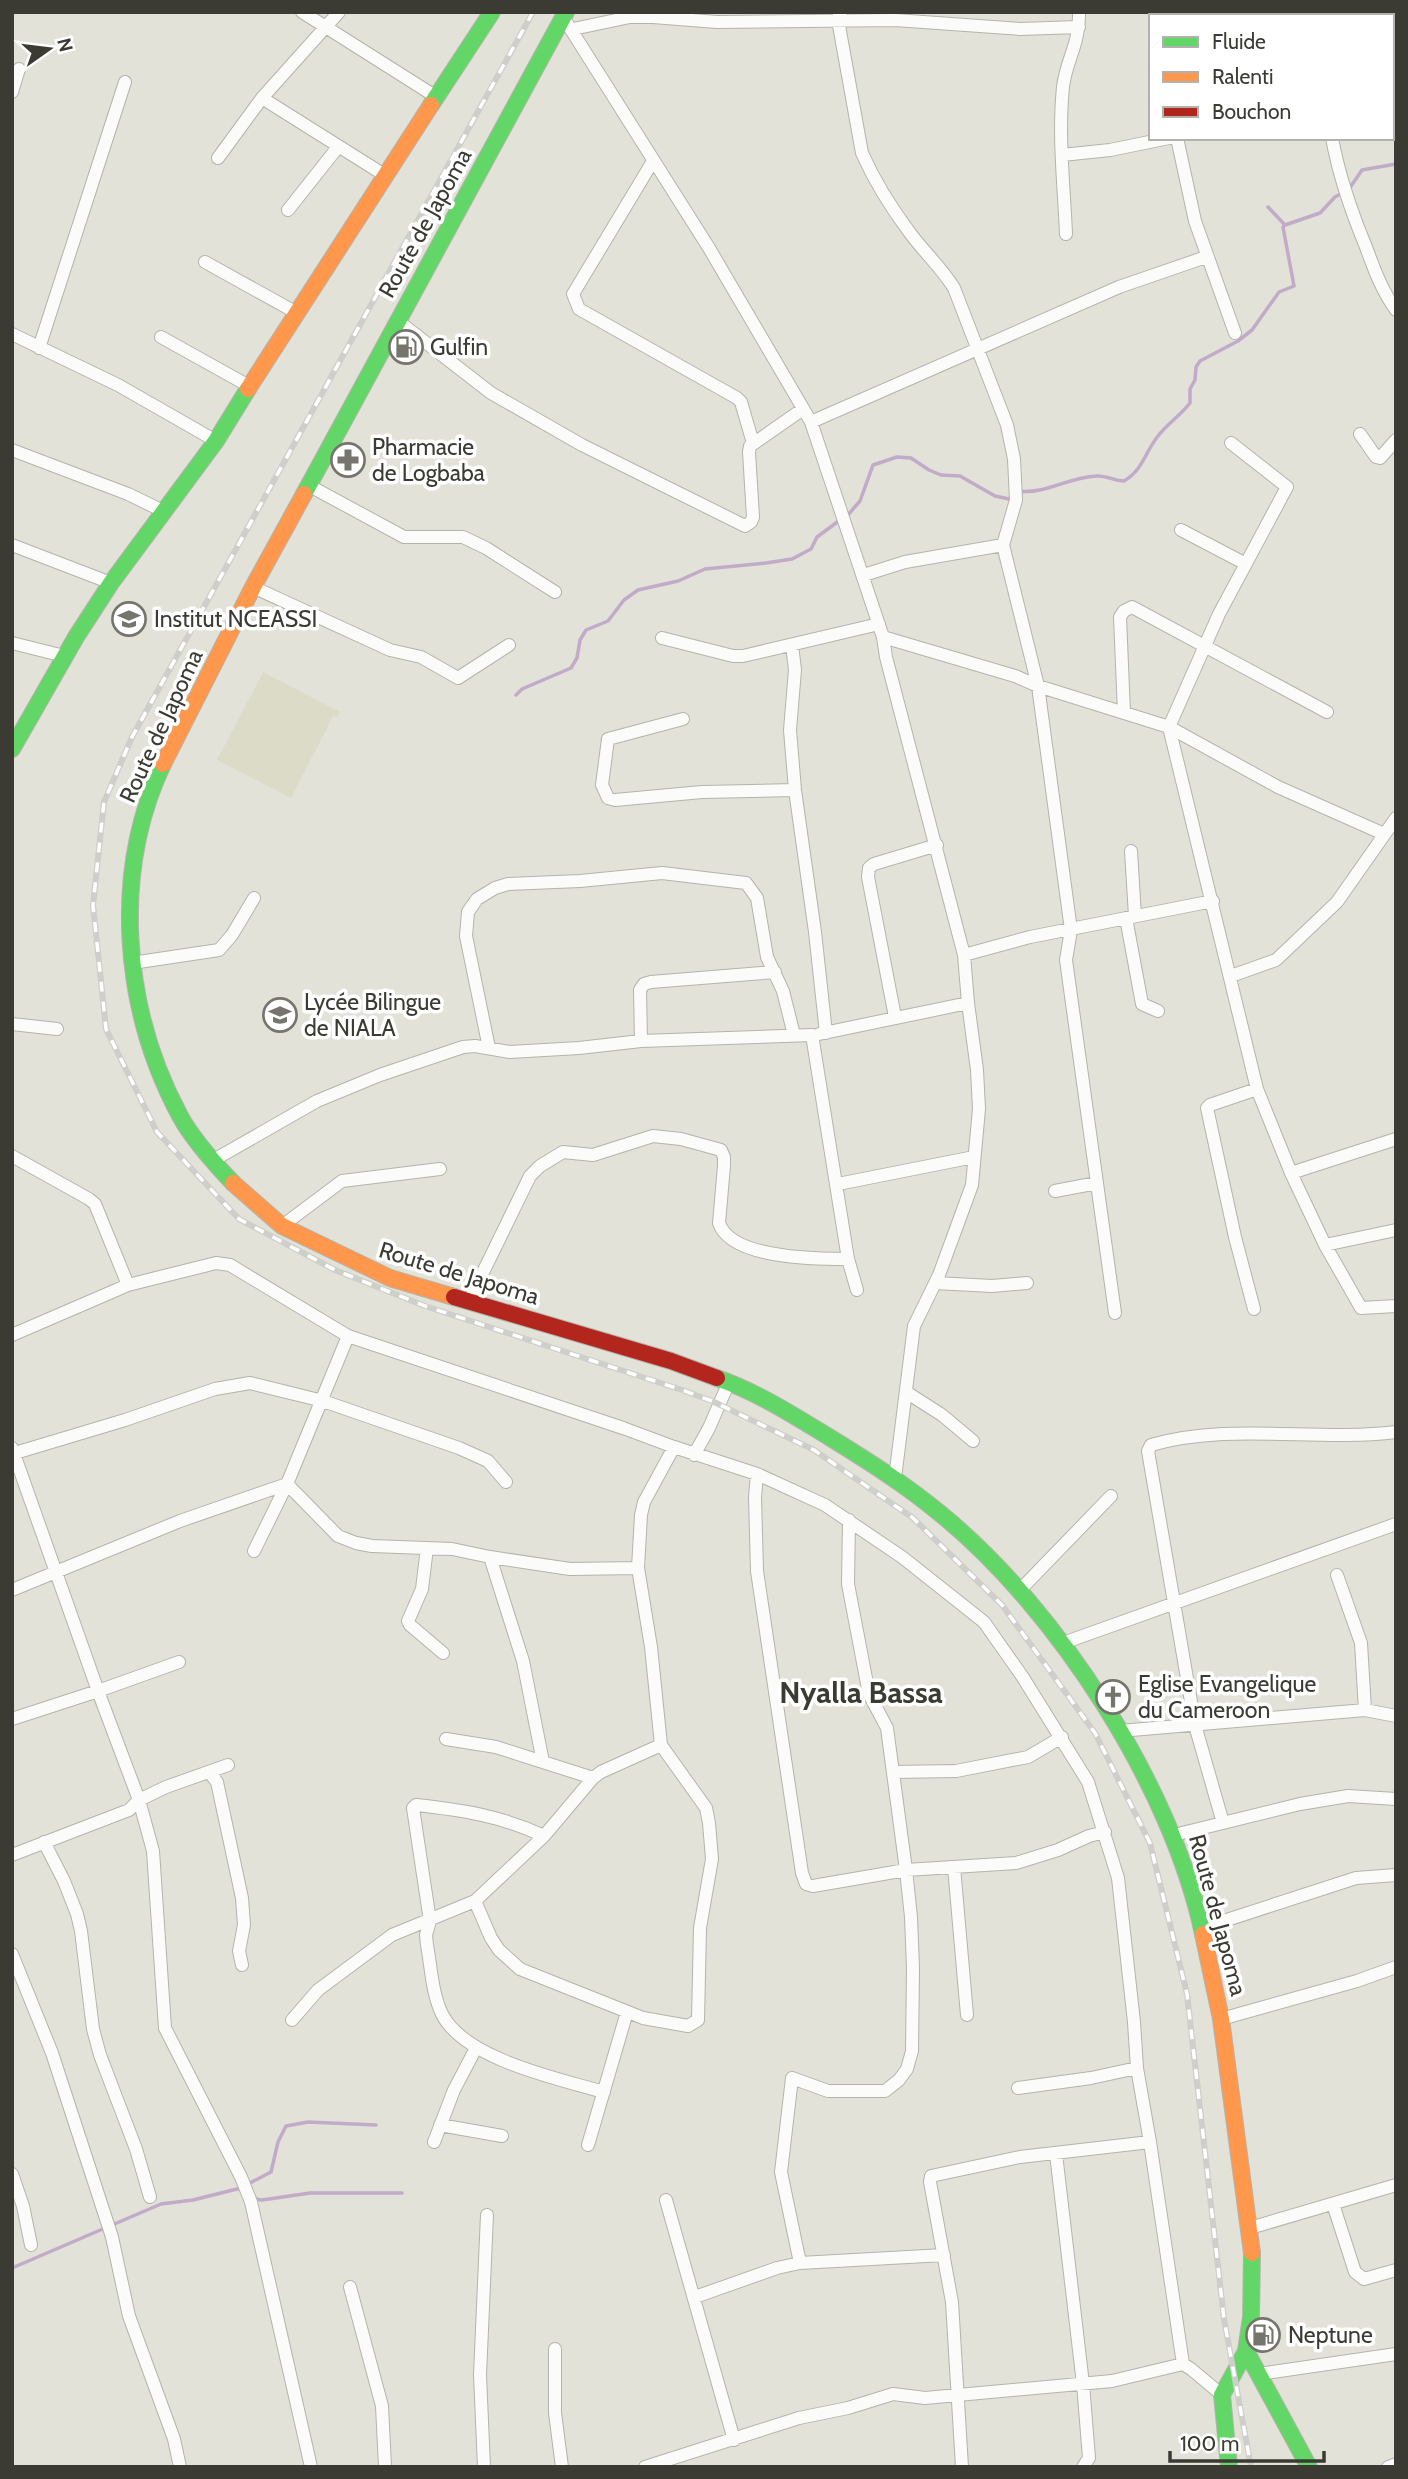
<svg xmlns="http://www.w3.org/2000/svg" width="1408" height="2479" font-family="Cabin,sans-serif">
<rect width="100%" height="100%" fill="#e2e2d8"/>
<path fill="#dcdbc8" d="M 263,672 L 340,712 L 337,717 L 333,716 L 291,798 L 217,760 Z"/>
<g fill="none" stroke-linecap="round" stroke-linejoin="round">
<path stroke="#c1abc9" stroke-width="3.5" d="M 1349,189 L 1362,170 L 1396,164
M 1285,225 L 1320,213 L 1335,197 L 1342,193
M 1018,491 C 1044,495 1069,477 1096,476 C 1106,475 1114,481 1124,481 C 1143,470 1145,452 1158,436 C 1167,424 1181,415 1190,403 L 1190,389 L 1195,380 L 1196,367 L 1200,361 L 1238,341 L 1252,330 L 1279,292 L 1294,286 L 1283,227 L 1285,225 L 1268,207
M 847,516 L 860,501 L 873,465 L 897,457 L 911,458 L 929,470 L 941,475 L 960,476 L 995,496 L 1009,499 L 1012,495
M 516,695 L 522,689 L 571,668 L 577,658 L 580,640 L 586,630 L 608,621 L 624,600 L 638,590 L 678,581 L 705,569 L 766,563 L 792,559 L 811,549 L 817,537 L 840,520
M 248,2184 L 271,2172 L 278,2142 L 286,2126 L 308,2122 L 376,2125
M 255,2199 L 262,2200 L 310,2193 L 402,2193
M 12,2268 L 161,2204 L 193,2200 L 241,2188"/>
<g stroke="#b4b4ad" stroke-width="14">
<path id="street" d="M 302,12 L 438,98
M 840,12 L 838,20 L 862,153 C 874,180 892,209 910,233 C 924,252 941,267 954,288 L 1007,425 L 1014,459 L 1016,500 L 1003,545 L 1038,686 L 1071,930 L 1066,960 L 1115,1313
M 563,17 L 709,248 L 811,422 L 883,637 L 886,657 L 964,955 L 968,1003 L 977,1070 L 979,1109 L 972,1185 L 939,1275 L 914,1326 L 895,1478
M 573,29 L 630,17 L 653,17 L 717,22 L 895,20 L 1020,29 L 1079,27
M 12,92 L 19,69
M 262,98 L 386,176
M 1392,103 L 1396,103
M 1177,138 L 1195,221 L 1235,333
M 1332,138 C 1339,176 1351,211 1366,247 C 1374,269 1382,291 1396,310
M 1062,155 L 1110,150 L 1169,138
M 218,158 L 262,98 L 339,12
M 653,161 L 573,294 L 579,309 L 737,398 L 741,402 L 753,443
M 288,210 L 338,147
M 1066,234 C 1064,186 1058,136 1063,87 C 1066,60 1080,44 1079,12
M 205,262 L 297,313
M 398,321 L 491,393 L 582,445 L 745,526 L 751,522 L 753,517 L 749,452 L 750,446 L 803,409
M 12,334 L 118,385 L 216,441
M 161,337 L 249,386
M 39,348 L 125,82
M 811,422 L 1119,287 L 1206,257
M 1360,434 L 1376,457 L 1380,458 L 1396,440
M 1231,443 L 1287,487 L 1219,614 L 1169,727 L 1257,1089 L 1291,1173 L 1396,1139
M 12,450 L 128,494 L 165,512
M 308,485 L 404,537 L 463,537 L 486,548 L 555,592
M 1181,530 L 1246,564
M 12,545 L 111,583
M 864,575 L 905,562 L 1003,545
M 253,587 L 390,650 L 421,657 L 458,678 L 509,645
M 883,637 L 1015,676 L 1038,686 L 1169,727 L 1278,787 L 1384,834
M 662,638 L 733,656 L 743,656 L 879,624
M 12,643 L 64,656
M 792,645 L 795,670 L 790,730 L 795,790 L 815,932 L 826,1033
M 1124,713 L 1120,617 L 1124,611 L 1132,607 L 1327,712
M 683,719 L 608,739 L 602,785 L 608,798 L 615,800 L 702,792 L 795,790
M 1131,851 L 1135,916
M 1126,918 L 1142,1004 L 1158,1011
M 964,955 L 1030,937 L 1213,901
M 132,963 L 219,950 L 232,935 L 254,898
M 1231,976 L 1276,960 L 1337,902 L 1396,818
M 895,1017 L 868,877 L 869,868 L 874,864 L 937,845
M 12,1024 L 57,1029
M 819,1034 L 968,1003
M 641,1041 L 640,990 L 644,984 L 651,982 L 775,972
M 489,1048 L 466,936 L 468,912 L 477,899 L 495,888 L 508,884 L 580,881 L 662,873 L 746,883 L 757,898 L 767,957 L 783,991 L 794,1035
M 12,1156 L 89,1199 L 95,1204 L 128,1285
M 212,1161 L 317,1101 L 380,1075 L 463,1047 L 475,1046 L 510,1052 L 579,1048 L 641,1041 L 812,1035 L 848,1259 L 857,1290
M 1291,1173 L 1325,1245 L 1396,1230
M 838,1184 L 974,1157
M 1055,1191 L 1097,1183
M 282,1226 L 342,1181 L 440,1169
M 1325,1245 L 1361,1308 L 1396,1306
M 935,1283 L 992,1286 L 1027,1283
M 469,1301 L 530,1176 L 540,1166 L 563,1152 L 593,1155 L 653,1136 L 681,1139 L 721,1150 L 724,1157 L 724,1166 L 719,1223 C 731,1259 817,1259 848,1259
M 1254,1309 L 1235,1237 L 1207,1108 L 1210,1105 L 1257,1089
M 12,1335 L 128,1285 L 216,1263 L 230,1265 L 348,1336 L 623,1428 L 674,1447
M 906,1392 L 942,1415 L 973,1441
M 15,1453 L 125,1420 L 215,1389 L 250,1383 L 323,1401 L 459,1448 L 488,1461 L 506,1482
M 694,1455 L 709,1428 L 729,1382
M 757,1474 L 755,1497 L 757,1571 L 802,1873 L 806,1884 L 813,1886 L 906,1870 L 1016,1863 L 1058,1850 L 1089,1836 L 1105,1832
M 427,1548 L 422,1589 L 408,1621 L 410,1625 L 443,1653
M 254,1551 L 287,1484 L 338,1536 L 356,1543 L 372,1546 L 452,1549 L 490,1557 L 570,1569 L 638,1568 L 651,1647 L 661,1745 L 601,1772 L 593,1778 L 544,1836 L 475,1901 L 392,1935 L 318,1990 L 292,2020
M 490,1557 L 523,1661 L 543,1762
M 638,1568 L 641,1515 L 644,1502 L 674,1447 L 757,1474 L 825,1505 L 902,1557 L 984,1622 L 1022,1676 L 1088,1782 L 1118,1878 L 1134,2022 L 1137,2068 L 1091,2078 L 1018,2088
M 1337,1575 L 1361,1643 L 1365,1710
M 12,1590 L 180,1521 L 287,1484 L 348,1336
M 1020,1590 L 1111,1496
M 1063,1643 L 1396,1524
M 179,1662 L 98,1691 L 139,1800 L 153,1851 L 165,2028 L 241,2177 L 251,2202 L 311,2467
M 12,1719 L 98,1691 L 12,1448
M 1120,1731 L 1365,1710 L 1396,1716
M 446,1739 L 496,1747 L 593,1778
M 209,1772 L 217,1782 L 242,1898 L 244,1925 L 239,1951 L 242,1965
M 893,1772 L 956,1771 L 1028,1757 L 1062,1737
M 1223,1823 L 1195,1725 L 1148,1451 L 1151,1445 C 1231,1422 1315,1442 1396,1432
M 1174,1835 L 1300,1804 L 1348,1796 L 1396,1799
M 544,1836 C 501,1816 463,1810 416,1805 L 413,1808 L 430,1921 L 426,1935 L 427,1945 C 431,1966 432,1994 442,2014 C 464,2059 559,2079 604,2092
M 44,1842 L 64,1881 L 77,1914 L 81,1931 L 93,2029 L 100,2055 L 136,2149 L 150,2197
M 12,1855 L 129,1810 L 139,1800 L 166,1787 L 228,1765
M 954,1867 L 967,2015
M 475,1901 L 491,1938 L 499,1950 L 520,1969 L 643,2018 L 688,2026 L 698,2020 L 700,1928 L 712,1859 L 709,1823 L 706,1808 L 661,1745
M 1202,1928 L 1356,1878 L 1396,1875
M 12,1954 L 52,2053 L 112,2237 L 129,2316 L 174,2439 L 180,2467
M 1221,2019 L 1357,1981 L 1396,1967
M 1137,2068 L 1150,2142 L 1183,2364
M 440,2125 L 502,2136
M 434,2142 L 454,2090 L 476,2048
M 588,2145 L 627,2012
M 1056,2154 L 1083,2384 L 1089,2458 L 1083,2467
M 12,2174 L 23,2206 L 31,2245
M 666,2200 L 734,2440
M 1333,2204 L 1355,2272 L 1364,2279 L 1396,2270
M 1250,2228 L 1396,2185
M 800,2263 L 781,2172 L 792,2078 L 828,2091 L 885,2091 L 899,2080 L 907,2069 L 912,2051 L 913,1968 L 911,1917 L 906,1870 L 887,1728 L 869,1694 L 848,1584 L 849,1520
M 350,2287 L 382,2406 L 385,2467
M 695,2297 L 777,2268 L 800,2263 L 944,2255
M 555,2349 L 555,2413 L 562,2467
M 1259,2374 L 1396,2354
M 484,2467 L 480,2375 L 487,2215
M 645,2467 L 799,2418 L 848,2408 L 893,2394 L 925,2398 L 1112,2381 L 1183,2364 L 1191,2369 L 1222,2395
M 962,2467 L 952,2302 L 930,2182 L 931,2176 L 1020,2157 L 1150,2142
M 1388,2467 L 1396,2464"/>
</g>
<g stroke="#b4b4ad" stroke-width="18">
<path id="fast" d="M 431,105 L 492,12
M 304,494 L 566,12
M 12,749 L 76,637 L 111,583 L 216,441 L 248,389
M 163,764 C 111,874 123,1010 180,1116 C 193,1140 214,1163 233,1183
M 717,1378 C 757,1392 793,1415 829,1437 C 868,1461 906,1485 942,1515 C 1058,1610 1172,1787 1203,1934
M 1246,2351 L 1309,2467
M 1229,2467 L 1222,2395 L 1246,2351 L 1251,2317 L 1252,2253"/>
</g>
<g stroke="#b4b4ad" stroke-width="18">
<path id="slow" d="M 248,389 L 431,105
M 163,764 L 253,587 L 304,494
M 233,1183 L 282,1226 L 390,1278 L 454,1297
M 1203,1934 L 1221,2019 L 1252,2253"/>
</g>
<g stroke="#b4b4ad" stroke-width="18">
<path id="jam" d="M 454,1297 L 671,1361 L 717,1378"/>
</g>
<use href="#street" stroke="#fbfbf9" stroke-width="12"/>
<use href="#fast" stroke="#63d668" stroke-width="16"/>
<use href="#slow" stroke="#ff974d" stroke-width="16"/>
<use href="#jam" stroke="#b3261e" stroke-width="16"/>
<g stroke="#cececb" stroke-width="6">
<path id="rail" d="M 533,12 L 132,737 L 104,802 L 93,905 L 106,1029 L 157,1132 L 239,1219 L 335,1270 L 425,1306 L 682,1390 L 712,1401 L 814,1450 L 913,1518 L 1002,1605 L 1095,1733 L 1150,1843 L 1187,1994 L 1224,2319 L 1251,2467"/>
</g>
<use href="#rail" stroke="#fff" stroke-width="3.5" stroke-dasharray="10" stroke-linecap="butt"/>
</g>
<defs>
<g id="fuel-ring" transform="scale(1.75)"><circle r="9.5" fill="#fff" stroke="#75756d" stroke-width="1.5"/><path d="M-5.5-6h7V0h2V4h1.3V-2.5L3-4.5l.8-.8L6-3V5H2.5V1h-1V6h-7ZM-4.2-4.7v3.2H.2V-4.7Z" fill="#75756d"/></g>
<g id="pharmacy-ring" transform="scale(1.75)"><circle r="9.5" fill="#fff" stroke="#75756d" stroke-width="1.5"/><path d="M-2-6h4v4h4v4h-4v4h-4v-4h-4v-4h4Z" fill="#75756d"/></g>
<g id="school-ring" transform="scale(1.75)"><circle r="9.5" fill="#fff" stroke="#75756d" stroke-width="1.5"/><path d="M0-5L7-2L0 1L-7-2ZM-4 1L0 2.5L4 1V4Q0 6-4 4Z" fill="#75756d"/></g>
<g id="church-ring" transform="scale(1.75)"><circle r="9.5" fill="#fff" stroke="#75756d" stroke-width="1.5"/><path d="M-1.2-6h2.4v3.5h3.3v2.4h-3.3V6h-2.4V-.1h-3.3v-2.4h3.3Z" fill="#75756d"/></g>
</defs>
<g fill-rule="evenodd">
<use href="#fuel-ring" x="406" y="347"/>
<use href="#pharmacy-ring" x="348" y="460"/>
<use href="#school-ring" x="129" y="619"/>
<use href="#school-ring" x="280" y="1015"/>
<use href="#church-ring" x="1113" y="1697"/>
<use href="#fuel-ring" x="1263" y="2335"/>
</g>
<g text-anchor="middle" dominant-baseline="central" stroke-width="7" stroke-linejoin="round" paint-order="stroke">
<g font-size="23" fill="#3b3b34" stroke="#fff">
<text transform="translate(425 223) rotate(-61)">Route de Japoma</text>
<text transform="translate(161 726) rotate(-65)">Route de Japoma</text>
<text transform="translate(459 1273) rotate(17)">Route de Japoma</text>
<text transform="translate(1218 1915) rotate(75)">Route de Japoma</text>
</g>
<g font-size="23" fill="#3b3b34" stroke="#fff" text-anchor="start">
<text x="430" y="347">Gulfin</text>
<text x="372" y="447">Pharmacie<tspan x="372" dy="26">de Logbaba</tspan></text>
<text x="154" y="619">Institut NCEASSI</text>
<text x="304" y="1002">Lycée Bilingue<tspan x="304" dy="26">de NIALA</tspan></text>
<text x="1138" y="1684">Eglise Evangelique<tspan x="1138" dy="26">du Cameroon</tspan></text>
<text x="1288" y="2335">Neptune</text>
</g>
<g font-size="30" font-weight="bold" fill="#3b3b34" stroke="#fff">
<text x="861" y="1692">Nyalla Bassa</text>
</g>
</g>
<rect width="1408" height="2479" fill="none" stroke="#3b3b34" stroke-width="28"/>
<rect x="1149" y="14" width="245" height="126" fill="#ffffff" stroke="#b1b1ae" stroke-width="2"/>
<rect x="1163" y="37" width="35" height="10" fill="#63d668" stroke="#b1b1ae" stroke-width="2"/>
<text x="1212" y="49" font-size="21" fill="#3b3b34">Fluide</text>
<rect x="1163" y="72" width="35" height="10" fill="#ff974d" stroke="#b1b1ae" stroke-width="2"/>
<text x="1212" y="84" font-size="21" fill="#3b3b34">Ralenti</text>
<rect x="1163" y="107" width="35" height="10" fill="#b3261e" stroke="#b1b1ae" stroke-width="2"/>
<text x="1212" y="119" font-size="21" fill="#3b3b34">Bouchon</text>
<g transform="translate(49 49) rotate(76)" stroke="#ffffff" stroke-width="5" paint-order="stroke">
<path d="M0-5L12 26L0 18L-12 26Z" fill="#3b3b34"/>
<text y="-10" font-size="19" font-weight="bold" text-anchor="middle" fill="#3b3b34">N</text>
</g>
<path d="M1170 2451v10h154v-10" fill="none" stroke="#3b3b34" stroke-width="3.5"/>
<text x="1180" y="2451" font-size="21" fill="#3b3b34" stroke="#ffffff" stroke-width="5" paint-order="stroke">100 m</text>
</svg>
